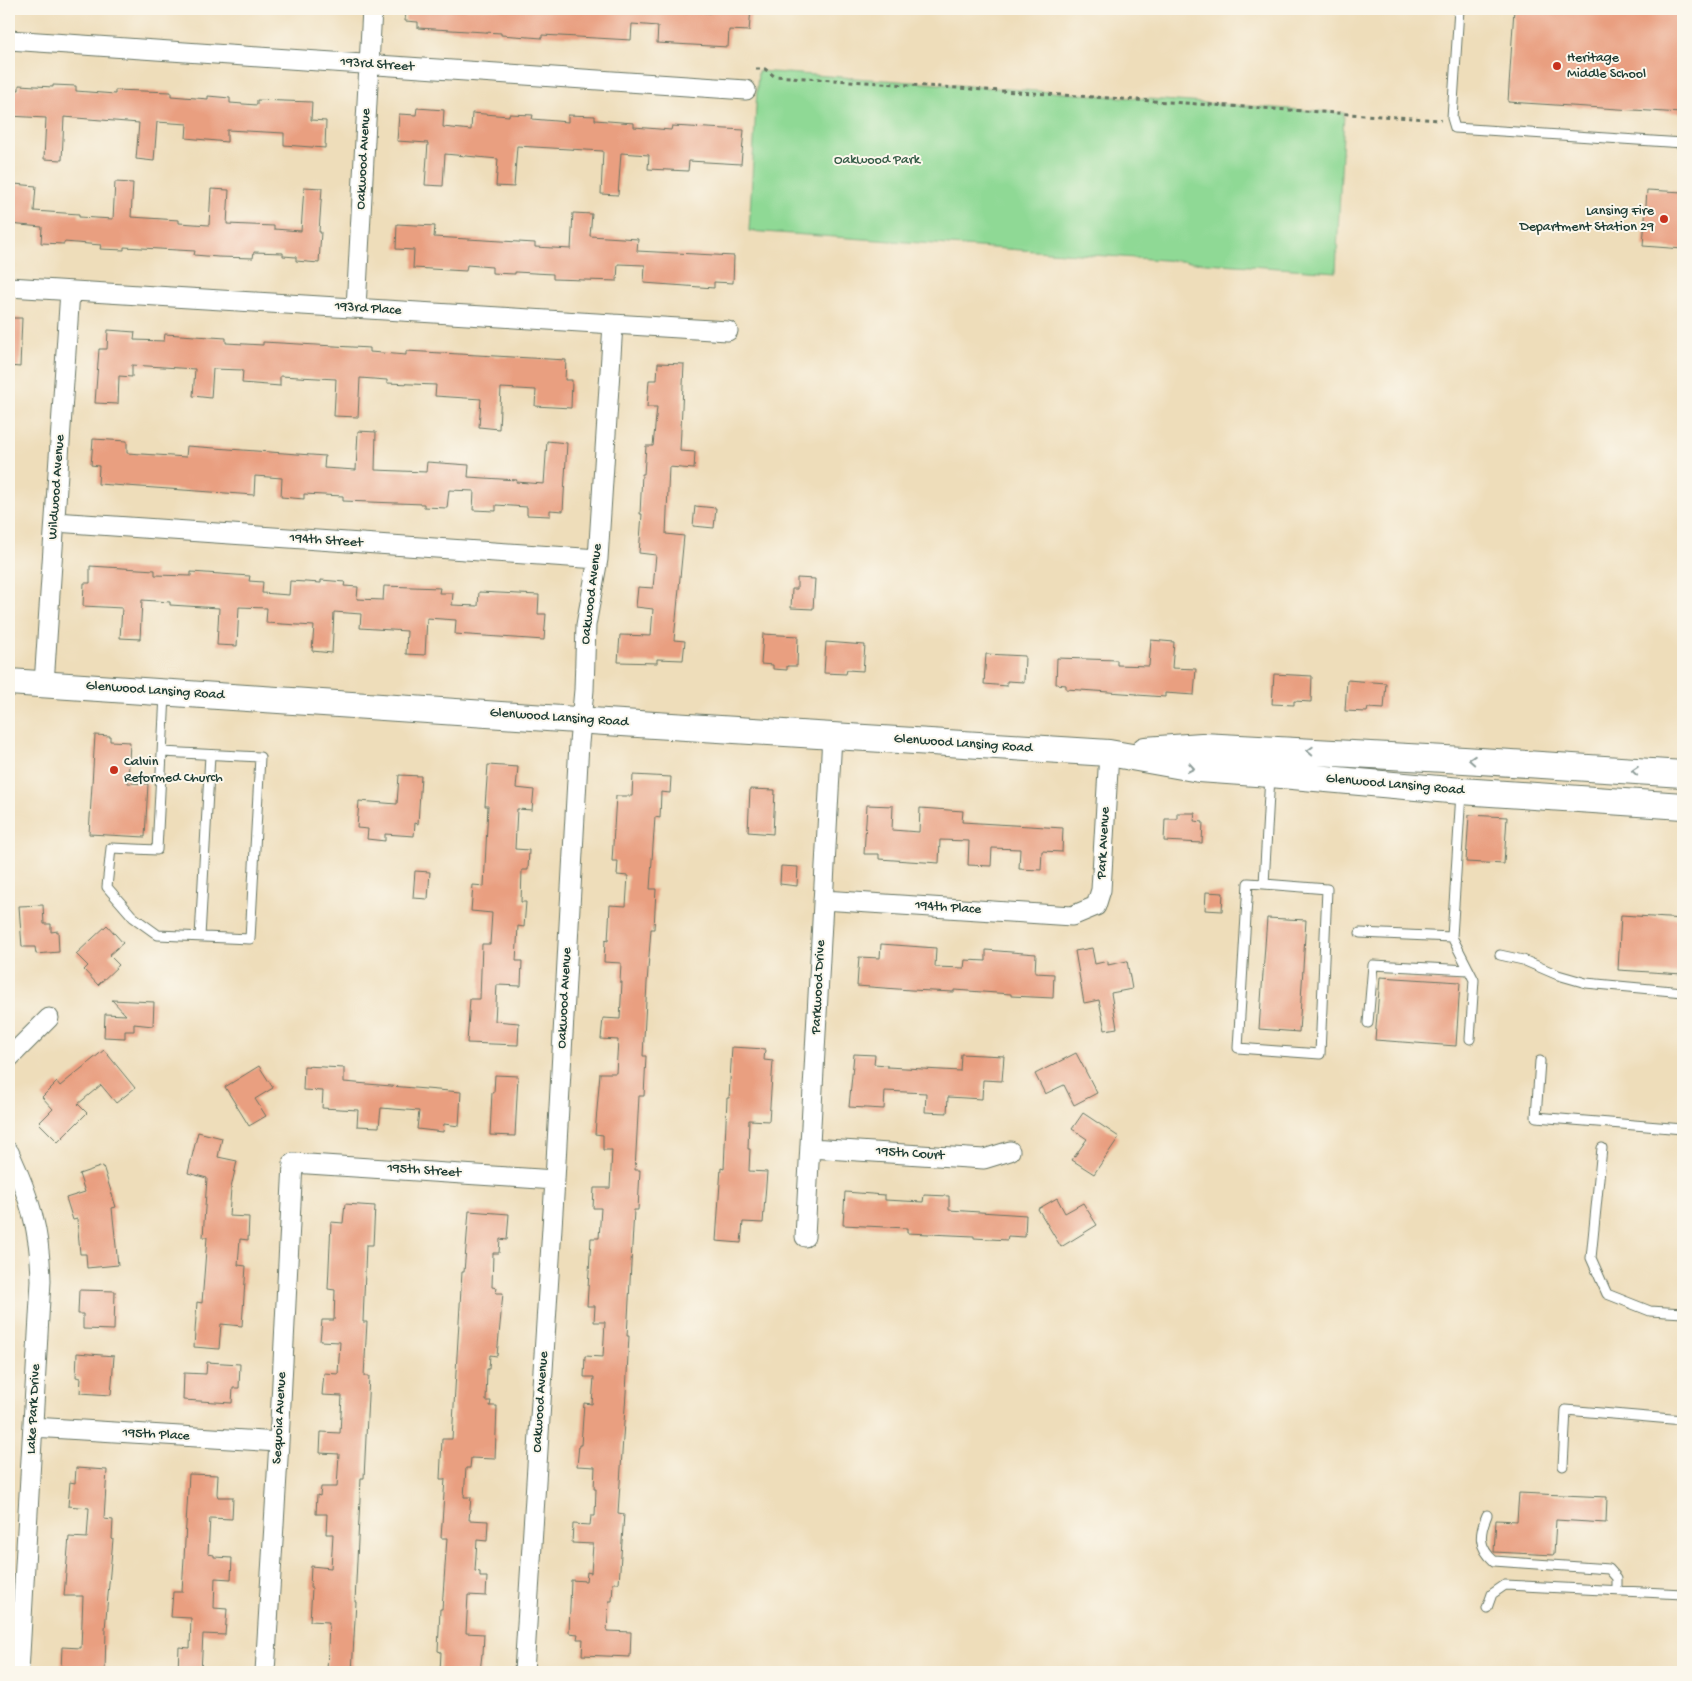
<svg xmlns="http://www.w3.org/2000/svg" width="1692" height="1681" font-family="'Gochi Hand',sans-serif">
<rect width="100%" height="100%" fill="#fbf7ec"/>
<filter id="ink" filterUnits="userSpaceOnUse"><feTurbulence type="fractalNoise" baseFrequency=".02" numOctaves="2"/><feDisplacementMap in="SourceGraphic" scale="10" xChannelSelector="R" yChannelSelector="G"/><feConvolveMatrix kernelMatrix="1 2 1 2 8 2 1 2 1" color-interpolation-filters="sRGB"/></filter>
<filter id="wash" filterUnits="userSpaceOnUse"><feTurbulence type="fractalNoise" baseFrequency=".0096" numOctaves="4" result="noise"/><feDisplacementMap in="SourceGraphic" scale="20" xChannelSelector="R" yChannelSelector="G"/><feGaussianBlur stdDeviation="1.12" result="paint"/><feColorMatrix in="noise" values="0 0 0 0 0 0 0 0 0 0 0 0 0 0 0 0 0 1.4 0 .05"/><feComposite in="paint" operator="in"/></filter>
<g filter="url(#wash)">
<rect width="100%" height="100%" fill="#eeddba"/>
<path fill="#8fd995" stroke="#578b64" d="M 758,71 L 1344,113 L 1336,272 L 749,231 Z"/>
<g id="blocks">
<path fill="#e99f80" d="M 406,9 L 521,9 L 558,11 L 558,9 L 654,9 L 710,13 L 710,9 L 751,9 L 749,31 L 729,30 L 728,47 L 657,43 L 658,26 L 632,24 L 631,40 L 542,35 L 542,38 L 501,35 L 501,33 L 418,28 L 418,22 L 405,21 Z
M 1514,9 L 1683,9 L 1683,74 L 1681,113 L 1508,102 Z
M 19,85 L 53,87 L 53,85 L 76,86 L 76,91 L 115,94 L 115,90 L 171,92 L 171,96 L 208,99 L 208,96 L 230,98 L 230,103 L 257,105 L 257,100 L 312,102 L 311,120 L 326,121 L 325,148 L 284,145 L 284,133 L 227,130 L 227,142 L 186,138 L 187,124 L 157,122 L 154,161 L 136,159 L 139,123 L 64,117 L 62,160 L 44,159 L 46,118 L 9,116 L 9,89 L 19,90 Z
M 417,108 L 444,110 L 443,127 L 471,130 L 472,113 L 509,116 L 509,114 L 533,115 L 532,119 L 568,122 L 568,115 L 595,116 L 595,120 L 634,123 L 634,127 L 671,130 L 672,126 L 744,130 L 741,164 L 689,161 L 688,171 L 648,169 L 649,155 L 621,153 L 618,195 L 601,194 L 603,151 L 517,146 L 514,187 L 496,186 L 498,159 L 445,154 L 443,186 L 425,185 L 428,143 L 397,141 L 399,114 L 416,115 Z
M 115,182 L 133,183 L 131,217 L 179,220 L 179,223 L 209,225 L 211,189 L 229,190 L 227,224 L 274,226 L 274,229 L 301,231 L 304,187 L 322,188 L 319,232 L 321,232 L 319,263 L 296,261 L 296,257 L 283,256 L 283,253 L 254,252 L 253,258 L 218,257 L 194,255 L 195,251 L 124,247 L 124,250 L 100,249 L 101,245 L 64,242 L 64,244 L 41,243 L 42,227 L 9,224 L 9,197 L 13,198 L 14,184 L 36,186 L 34,211 L 79,214 L 79,217 L 113,219 Z
M 1647,190 L 1683,192 L 1683,249 L 1643,246 Z
M 573,213 L 592,214 L 590,236 L 638,239 L 637,251 L 734,256 L 733,283 L 714,282 L 714,288 L 644,283 L 645,265 L 618,264 L 617,281 L 553,279 L 553,274 L 515,272 L 515,274 L 492,273 L 492,267 L 467,265 L 466,271 L 413,268 L 414,250 L 396,249 L 397,224 L 435,226 L 434,237 L 535,243 L 535,247 L 571,249 Z
M 9,318 L 22,318 L 20,367 L 9,366 Z
M 108,330 L 135,332 L 134,340 L 164,341 L 165,334 L 226,338 L 226,343 L 263,345 L 263,342 L 370,348 L 370,352 L 406,355 L 406,351 L 566,360 L 565,380 L 572,380 L 571,408 L 535,406 L 536,390 L 501,388 L 499,429 L 479,427 L 481,399 L 435,396 L 436,385 L 387,383 L 387,380 L 360,378 L 358,417 L 334,416 L 336,379 L 280,376 L 280,386 L 242,383 L 243,370 L 213,369 L 211,398 L 193,396 L 195,369 L 132,365 L 132,377 L 119,376 L 118,404 L 95,403 L 99,349 L 107,349 Z
M 658,363 L 684,364 L 680,451 L 695,452 L 694,469 L 669,467 L 666,534 L 684,536 L 674,640 L 685,641 L 683,660 L 657,659 L 657,663 L 618,662 L 620,635 L 651,636 L 653,609 L 636,607 L 638,587 L 653,588 L 656,555 L 639,553 L 642,514 L 640,514 L 642,474 L 644,474 L 646,446 L 653,446 L 657,407 L 647,407 L 649,380 L 657,380 Z
M 358,431 L 376,432 L 375,470 L 426,472 L 427,462 L 469,465 L 468,477 L 517,480 L 516,482 L 544,484 L 547,441 L 567,443 L 563,511 L 550,510 L 550,516 L 527,515 L 527,507 L 496,505 L 496,511 L 473,510 L 474,491 L 449,490 L 447,508 L 424,507 L 424,504 L 343,501 L 343,496 L 304,494 L 304,499 L 281,497 L 282,478 L 255,476 L 254,495 L 98,484 L 99,466 L 91,465 L 93,439 L 127,441 L 127,453 L 186,457 L 187,446 L 325,456 L 324,468 L 356,470 Z
M 695,506 L 716,508 L 714,528 L 693,526 Z
M 90,566 L 155,570 L 155,575 L 191,576 L 191,572 L 250,576 L 249,581 L 263,582 L 262,593 L 289,595 L 290,581 L 321,583 L 321,580 L 345,582 L 344,586 L 358,587 L 357,599 L 383,600 L 384,586 L 440,588 L 439,593 L 453,593 L 452,605 L 478,606 L 479,592 L 539,595 L 538,614 L 546,614 L 544,640 L 455,634 L 456,620 L 427,618 L 425,655 L 406,654 L 407,631 L 360,628 L 361,614 L 334,612 L 332,653 L 312,651 L 314,626 L 266,623 L 267,608 L 239,607 L 237,646 L 217,645 L 219,608 L 170,605 L 170,602 L 142,600 L 140,639 L 120,638 L 122,608 L 83,606 L 84,583 L 90,583 Z
M 797,578 L 815,579 L 813,609 L 791,608 L 792,589 L 797,589 Z
M 763,634 L 798,636 L 797,666 L 787,666 L 787,670 L 773,669 L 773,665 L 761,664 Z
M 1151,640 L 1174,642 L 1172,668 L 1196,669 L 1194,695 L 1165,693 L 1165,697 L 1137,695 L 1137,694 L 1066,689 L 1066,685 L 1056,684 L 1057,658 L 1117,660 L 1117,665 L 1149,666 Z
M 826,642 L 865,645 L 863,671 L 847,670 L 846,674 L 824,673 Z
M 986,654 L 1025,656 L 1024,682 L 1007,681 L 1007,686 L 984,684 Z
M 1274,674 L 1312,676 L 1311,702 L 1294,701 L 1294,705 L 1272,704 Z
M 1347,680 L 1386,683 L 1384,709 L 1368,708 L 1367,712 L 1345,711 Z
M 95,735 L 110,736 L 110,741 L 130,742 L 128,783 L 148,784 L 145,837 L 89,834 Z
M 488,765 L 518,767 L 516,788 L 534,790 L 532,810 L 517,809 L 515,849 L 529,850 L 528,870 L 522,870 L 521,902 L 526,902 L 524,927 L 518,926 L 516,961 L 522,961 L 521,986 L 497,985 L 495,1021 L 519,1023 L 518,1045 L 467,1043 L 470,999 L 480,999 L 482,944 L 490,944 L 492,913 L 471,911 L 473,885 L 484,886 L 488,806 L 485,806 Z
M 399,775 L 421,776 L 418,824 L 415,823 L 414,836 L 385,834 L 385,841 L 367,839 L 368,829 L 357,828 L 359,801 L 397,804 Z
M 633,775 L 671,777 L 670,793 L 661,792 L 660,818 L 655,817 L 650,889 L 656,889 L 654,929 L 651,929 L 647,983 L 643,1056 L 646,1056 L 644,1096 L 639,1096 L 635,1170 L 640,1170 L 638,1210 L 634,1210 L 627,1336 L 629,1336 L 626,1393 L 618,1513 L 624,1514 L 619,1583 L 613,1583 L 612,1601 L 609,1601 L 607,1631 L 631,1632 L 630,1657 L 582,1655 L 583,1639 L 577,1639 L 578,1634 L 569,1633 L 571,1580 L 586,1581 L 587,1572 L 591,1573 L 593,1544 L 572,1543 L 573,1524 L 590,1525 L 591,1516 L 595,1516 L 596,1489 L 594,1489 L 595,1467 L 577,1466 L 579,1445 L 581,1445 L 584,1403 L 592,1404 L 594,1377 L 584,1377 L 585,1356 L 603,1357 L 605,1322 L 594,1322 L 595,1306 L 587,1306 L 591,1238 L 599,1238 L 601,1208 L 593,1208 L 594,1188 L 610,1188 L 612,1150 L 603,1150 L 603,1135 L 595,1134 L 600,1073 L 616,1073 L 618,1040 L 601,1039 L 603,1018 L 620,1019 L 622,982 L 620,982 L 621,963 L 604,962 L 605,940 L 608,941 L 610,905 L 626,906 L 628,876 L 617,875 L 618,861 L 612,861 L 616,796 L 632,796 Z
M 750,789 L 775,790 L 773,834 L 748,832 Z
M 867,805 L 893,806 L 892,830 L 919,832 L 920,808 L 963,811 L 962,822 L 1063,828 L 1062,852 L 1042,851 L 1041,870 L 1019,869 L 1020,849 L 992,848 L 991,866 L 968,865 L 969,841 L 940,840 L 939,863 L 879,859 L 879,854 L 864,854 Z
M 1177,813 L 1195,813 L 1194,821 L 1203,822 L 1202,843 L 1164,841 L 1165,819 L 1177,819 Z
M 1469,815 L 1507,817 L 1504,864 L 1466,862 Z
M 781,866 L 798,867 L 797,886 L 780,884 Z
M 415,871 L 430,872 L 428,899 L 413,898 Z
M 1206,892 L 1223,893 L 1222,911 L 1205,910 Z
M 43,905 L 44,924 L 51,924 L 51,932 L 58,931 L 59,952 L 36,954 L 35,947 L 22,947 L 19,906 Z
M 1621,915 L 1683,919 L 1683,974 L 1618,970 Z
M 1267,918 L 1306,920 L 1299,1032 L 1259,1029 Z
M 107,925 L 123,943 L 109,955 L 119,965 L 98,985 L 84,970 L 88,966 L 76,954 Z
M 881,944 L 936,948 L 935,967 L 964,968 L 965,960 L 986,961 L 986,950 L 1036,954 L 1035,973 L 1054,974 L 1053,998 L 1011,996 L 1011,994 L 954,990 L 954,992 L 911,990 L 857,986 L 859,957 L 880,958 Z
M 1092,948 L 1095,964 L 1108,961 L 1108,965 L 1127,961 L 1132,989 L 1111,993 L 1117,1028 L 1105,1030 L 1099,1000 L 1084,1003 L 1075,951 Z
M 1380,977 L 1460,982 L 1456,1046 L 1375,1040 Z
M 112,1000 L 154,1002 L 153,1026 L 134,1024 L 134,1031 L 125,1031 L 125,1038 L 104,1037 L 105,1014 L 126,1015 Z
M 732,1047 L 765,1049 L 764,1060 L 773,1061 L 769,1121 L 749,1120 L 748,1149 L 750,1149 L 749,1171 L 767,1172 L 763,1223 L 743,1222 L 741,1243 L 716,1241 L 721,1168 L 724,1169 L 727,1098 L 729,1098 Z
M 104,1050 L 135,1088 L 116,1103 L 101,1085 L 78,1104 L 87,1113 L 58,1142 L 39,1123 L 53,1109 L 42,1097 L 57,1082 L 60,1086 Z
M 1076,1053 L 1097,1093 L 1074,1105 L 1064,1085 L 1045,1094 L 1035,1074 Z
M 854,1054 L 875,1055 L 874,1064 L 887,1065 L 887,1067 L 960,1071 L 961,1054 L 1004,1056 L 1002,1081 L 983,1080 L 982,1099 L 948,1097 L 947,1113 L 925,1112 L 926,1093 L 885,1091 L 884,1109 L 849,1107 Z
M 259,1066 L 273,1088 L 255,1099 L 266,1116 L 249,1126 L 225,1087 Z
M 304,1066 L 344,1068 L 344,1082 L 461,1092 L 459,1126 L 444,1124 L 443,1132 L 417,1129 L 419,1111 L 381,1108 L 379,1127 L 357,1126 L 358,1110 L 322,1108 L 323,1091 L 303,1090 Z
M 495,1075 L 518,1076 L 515,1136 L 490,1135 L 492,1092 L 494,1092 Z
M 1083,1113 L 1119,1137 L 1094,1174 L 1072,1160 L 1087,1139 L 1072,1129 Z
M 198,1132 L 222,1138 L 218,1157 L 237,1161 L 231,1188 L 229,1216 L 249,1217 L 248,1240 L 240,1239 L 238,1265 L 246,1266 L 242,1326 L 221,1324 L 219,1349 L 194,1347 L 197,1302 L 202,1303 L 207,1237 L 203,1237 L 207,1178 L 188,1173 Z
M 103,1166 L 116,1207 L 112,1208 L 118,1265 L 87,1268 L 86,1254 L 80,1254 L 77,1219 L 73,1220 L 66,1198 L 85,1192 L 79,1174 Z
M 845,1192 L 885,1195 L 885,1200 L 923,1202 L 924,1195 L 949,1196 L 949,1210 L 1026,1215 L 1025,1237 L 1008,1236 L 1007,1240 L 974,1238 L 974,1236 L 907,1233 L 907,1228 L 843,1225 Z
M 1057,1198 L 1065,1213 L 1083,1203 L 1097,1225 L 1061,1247 L 1038,1209 Z
M 345,1204 L 375,1206 L 373,1245 L 366,1245 L 363,1322 L 367,1322 L 364,1376 L 369,1376 L 364,1478 L 361,1478 L 355,1602 L 356,1602 L 352,1672 L 327,1672 L 329,1622 L 310,1621 L 312,1588 L 310,1588 L 311,1566 L 331,1568 L 333,1534 L 326,1534 L 327,1514 L 316,1514 L 317,1495 L 320,1496 L 321,1487 L 337,1487 L 339,1454 L 320,1453 L 321,1432 L 340,1433 L 342,1396 L 322,1395 L 324,1373 L 338,1374 L 340,1342 L 320,1341 L 322,1320 L 334,1320 L 335,1290 L 328,1289 L 331,1222 L 343,1223 Z
M 469,1211 L 509,1214 L 507,1240 L 500,1239 L 499,1253 L 493,1253 L 492,1287 L 497,1288 L 496,1293 L 503,1293 L 497,1356 L 490,1355 L 489,1369 L 487,1369 L 486,1401 L 491,1401 L 490,1406 L 497,1406 L 495,1459 L 471,1458 L 470,1468 L 466,1468 L 464,1497 L 471,1497 L 469,1520 L 488,1521 L 487,1541 L 477,1540 L 475,1571 L 480,1572 L 480,1577 L 487,1577 L 486,1596 L 468,1595 L 466,1633 L 484,1634 L 483,1654 L 482,1654 L 480,1672 L 440,1672 L 441,1652 L 438,1651 L 440,1609 L 442,1609 L 447,1538 L 441,1538 L 445,1479 L 440,1479 L 442,1439 L 452,1439 L 462,1272 L 464,1272 Z
M 79,1290 L 115,1291 L 114,1330 L 83,1329 L 83,1314 L 78,1314 Z
M 77,1353 L 114,1356 L 111,1395 L 80,1393 L 81,1378 L 76,1377 Z
M 207,1362 L 240,1364 L 239,1388 L 233,1388 L 232,1403 L 183,1400 L 184,1373 L 206,1374 Z
M 76,1468 L 107,1470 L 104,1519 L 113,1520 L 112,1539 L 113,1539 L 105,1629 L 106,1630 L 105,1672 L 61,1670 L 62,1647 L 81,1648 L 83,1596 L 64,1596 L 69,1537 L 87,1538 L 89,1508 L 68,1506 L 70,1482 L 75,1483 Z
M 189,1474 L 218,1475 L 217,1494 L 218,1497 L 233,1497 L 232,1519 L 210,1518 L 208,1554 L 214,1555 L 214,1557 L 232,1558 L 231,1579 L 215,1578 L 214,1608 L 227,1609 L 225,1635 L 203,1634 L 201,1672 L 178,1672 L 179,1647 L 190,1648 L 191,1618 L 171,1617 L 173,1592 L 182,1592 Z
M 1519,1493 L 1607,1497 L 1606,1523 L 1556,1520 L 1554,1555 L 1494,1552 L 1496,1520 L 1517,1521 Z"/>
</g>
</g>
<g filter="url(#ink)">
<use href="#blocks" fill-opacity="0" stroke="#677563" stroke-width="1"/>
<g fill="none" stroke-linecap="round" stroke-linejoin="round">
<g stroke="#677563" stroke-width="11">
<path id="service" d="M 1459,9 L 1452,118 L 1455,128 L 1683,143
M 162,752 L 260,757 L 250,939 L 158,935 L 133,917 L 107,887 L 111,848 L 157,850 L 165,695
M 1264,884 L 1248,883 L 1238,1048 L 1320,1054 L 1327,889 L 1264,884 L 1270,776
M 1360,933 L 1452,937 L 1474,980 L 1470,1039
M 200,937 L 210,755
M 1452,937 L 1461,793
M 1500,955 L 1523,960 L 1558,975 L 1586,983 L 1683,992
M 1368,1023 L 1373,965 L 1469,970
M 1540,1061 L 1536,1117 L 1683,1129
M 1602,1148 L 1591,1258 L 1607,1294 L 1650,1311 L 1683,1313
M 1563,1466 L 1566,1410 L 1683,1420
M 1487,1515 C 1479,1534 1478,1547 1494,1561 L 1609,1569 L 1617,1578 L 1617,1590
M 1487,1608 L 1492,1594 L 1505,1585 L 1683,1594"/>
</g>
<g stroke="#677563" stroke-width="21">
<path id="minor" d="M 9,40 L 746,90
M 9,287 L 728,331
M 356,308 L 372,9
M 55,522 L 598,559
M 44,684 L 70,291
M 823,900 L 1072,916 L 1096,906 L 1101,890 L 1109,753
M 9,1058 L 49,1018
M 810,1148 L 984,1159 L 1010,1151
M 9,1152 C 30,1198 40,1230 41,1281 L 19,1672
M 805,1237 L 832,736
M 33,1427 L 279,1442
M 265,1672 L 279,1442 L 293,1163 L 555,1180
M 524,1672 L 555,1180 L 579,743 L 584,690 L 586,625 L 598,559 L 613,324"/>
</g>
<g stroke="#677563" stroke-width="28">
<path id="secondary" d="M 9,682 L 606,722 L 1109,753 L 1199,769 L 1270,774 L 1461,791 L 1683,806
M 1145,750 L 1202,746 L 1464,760 L 1683,774"/>
</g>
<path stroke="#677563" stroke-width="3" stroke-dasharray="4 4" stroke-linecap="butt" d="M 756,69 L 765,69 L 774,76 L 1441,120"/>
<use href="#service" stroke="#fff" stroke-width="9"/>
<use href="#minor" stroke="#fff" stroke-width="19"/>
<use href="#secondary" stroke="#fff" stroke-width="26"/>
</g>
<defs><path id="oneway-chevron" d="M-2-3.5L2.5 0L-2 3.5" fill="none" stroke-width="1.6" stroke-linecap="round" stroke-linejoin="round" transform="scale(1.25)"/></defs>
<g stroke="#8f9e9a">
<use href="#oneway-chevron" transform="translate(1310 751) rotate(-177)"/>
<use href="#oneway-chevron" transform="translate(1472 760) rotate(-176)"/>
<use href="#oneway-chevron" transform="translate(1191 768) rotate(10)"/>
<use href="#oneway-chevron" transform="translate(1635 771) rotate(-176)"/>
</g>
</g>
<g fill="#c8321e" stroke="#fbf7ec" stroke-width="2">
<circle cx="1557" cy="66" r="5"/>
<circle cx="1664" cy="219" r="5"/>
<circle cx="114" cy="770" r="5"/>
</g>
<g text-anchor="middle" dominant-baseline="central" stroke-width="4" stroke-linejoin="round" paint-order="stroke">
<g font-size="14" fill="#1f3d34" stroke="#fbf7ec" text-anchor="start">
<text x="1567" y="58">Heritage<tspan x="1567" dy="16">Middle School</tspan></text>
<text x="1654" y="211" text-anchor="end">Lansing Fire<tspan x="1654" dy="16">Department Station 29</tspan></text>
<text x="124" y="762">Calvin<tspan x="124" dy="16">Reformed Church</tspan></text>
</g>
<g font-size="14" fill="#1f3d34" stroke="#fbf7ec">
<text transform="translate(377 65) rotate(4)">193rd Street</text>
<text transform="translate(364 159) rotate(-87)">Oakwood Avenue</text>
<text transform="translate(368 309) rotate(4)">193rd Place</text>
<text transform="translate(57 487) rotate(-86)">Wildwood Avenue</text>
<text transform="translate(326 541) rotate(4)">194th Street</text>
<text transform="translate(592 594) rotate(-83)">Oakwood Avenue</text>
<text transform="translate(155 691) rotate(4)">Glenwood Lansing Road</text>
<text transform="translate(559 718) rotate(4)">Glenwood Lansing Road</text>
<text transform="translate(963 744) rotate(4)">Glenwood Lansing Road</text>
<text transform="translate(1395 785) rotate(5)">Glenwood Lansing Road</text>
<text transform="translate(1104 843) rotate(-87)">Park Avenue</text>
<text transform="translate(948 908) rotate(4)">194th Place</text>
<text transform="translate(819 987) rotate(-87)">Parkwood Drive</text>
<text transform="translate(565 998) rotate(-87)">Oakwood Avenue</text>
<text transform="translate(910 1154) rotate(4)">195th Court</text>
<text transform="translate(424 1171) rotate(4)">195th Street</text>
<text transform="translate(541 1402) rotate(-86)">Oakwood Avenue</text>
<text transform="translate(34 1409) rotate(-87)">Lake Park Drive</text>
<text transform="translate(280 1418) rotate(-87)">Sequoia Avenue</text>
<text transform="translate(156 1435) rotate(3)">195th Place</text>
</g>
<g font-size="14" fill="#355c47" stroke="#fbf7ec">
<text x="877" y="160">Oakwood Park</text>
</g>
</g>
<rect width="1692" height="1681" fill="none" stroke="#fbf7ec" stroke-width="30"/>
</svg>
